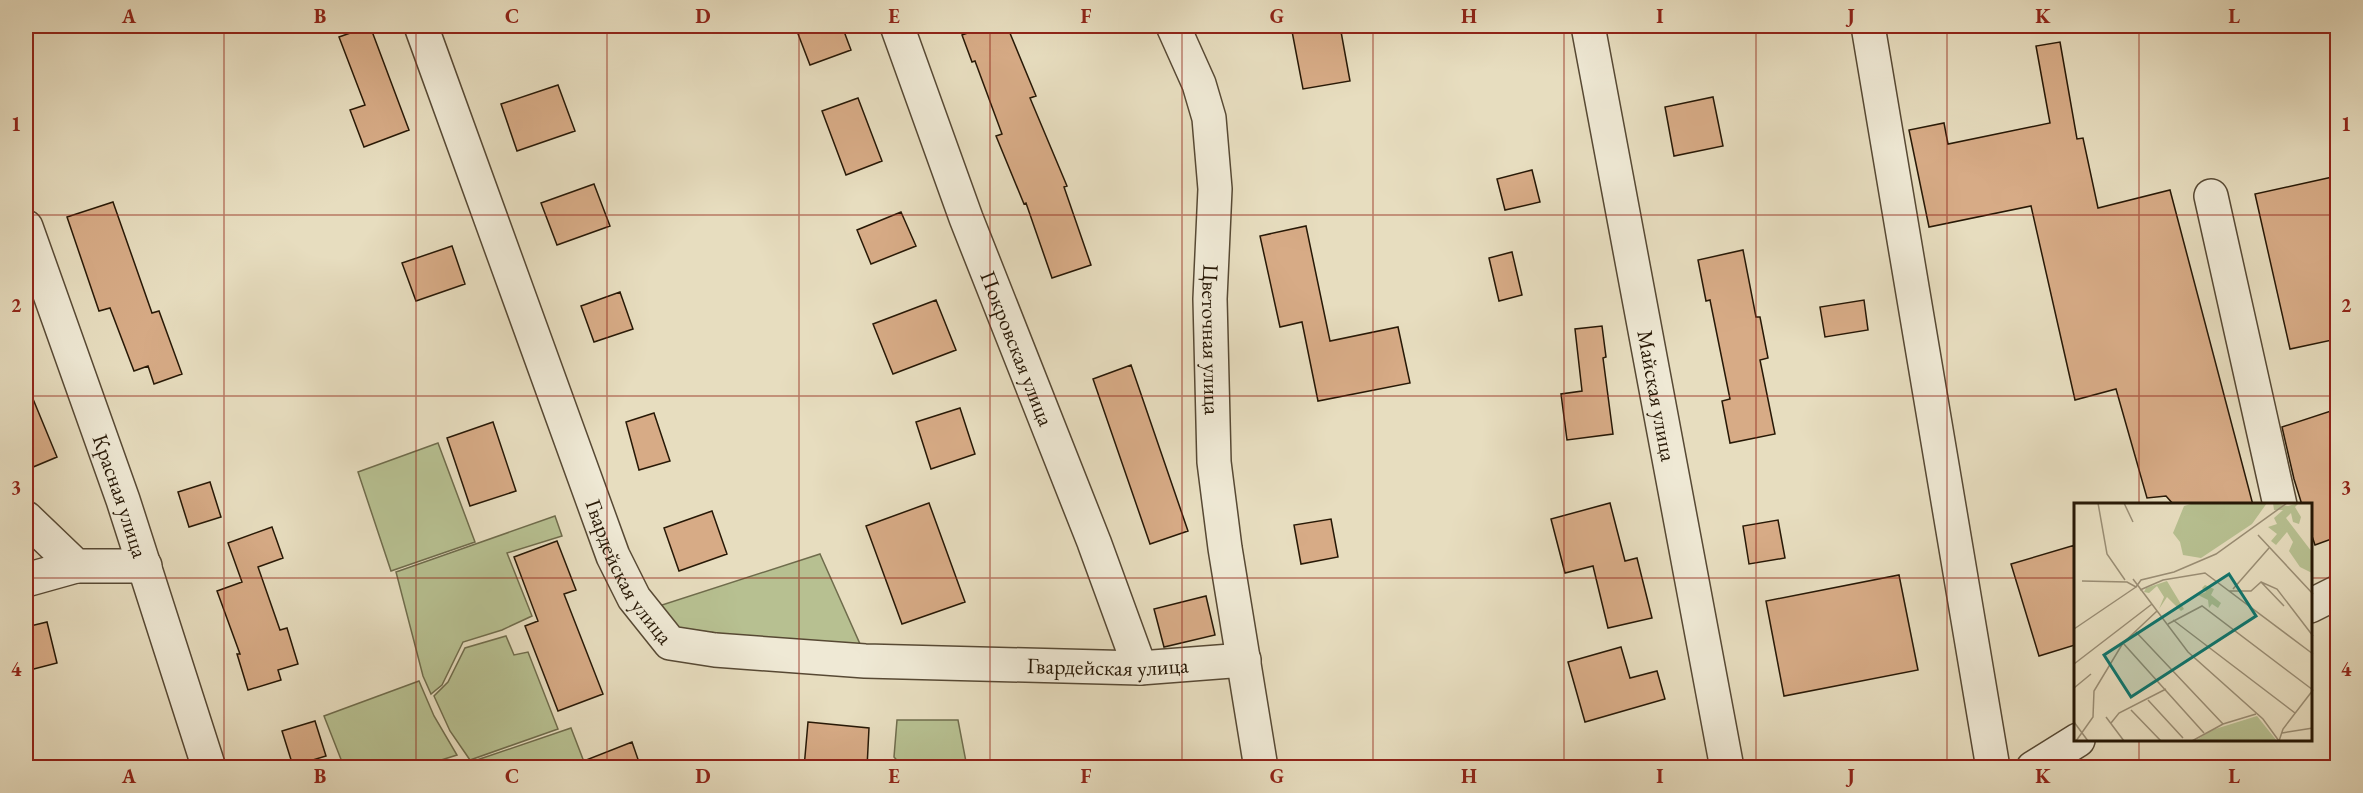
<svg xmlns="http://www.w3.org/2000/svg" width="2363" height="793" font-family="'EB Garamond',serif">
<rect width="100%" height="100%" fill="#e7ddbf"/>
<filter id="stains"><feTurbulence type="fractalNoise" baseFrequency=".00333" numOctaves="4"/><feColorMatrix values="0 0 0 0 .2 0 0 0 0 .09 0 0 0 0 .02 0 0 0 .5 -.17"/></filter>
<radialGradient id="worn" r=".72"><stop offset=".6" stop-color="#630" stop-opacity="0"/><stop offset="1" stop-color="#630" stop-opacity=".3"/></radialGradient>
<path fill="#b7c091" stroke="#6f6c4c" stroke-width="1.5" d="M 438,443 L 475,542 L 391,571 L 358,472 Z
M 555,516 L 562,536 L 507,553 L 532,616 L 502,630 L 463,642 L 442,685 L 431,694 L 423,676 L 396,572 Z
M 820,554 L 860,644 L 738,636 L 665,626 L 662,605 Z
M 506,636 L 514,655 L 528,652 L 558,729 L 470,760 L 450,731 L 434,696 L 448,682 L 465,648 Z
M 419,681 L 434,716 L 457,755 L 419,767 L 344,767 L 324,716 Z
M 897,720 L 958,720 L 967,767 L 903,767 L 894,757 Z
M 571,728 L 586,767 L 475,768 L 471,762 Z"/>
<path fill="#d7ab86" stroke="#271806" stroke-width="1.5" d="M 370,26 L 409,130 L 364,147 L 350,110 L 365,105 L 339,37 Z
M 795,26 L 842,26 L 851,50 L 810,65 Z
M 987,26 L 1007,26 L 1036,96 L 1030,98 L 1067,186 L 1064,187 L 1091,265 L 1052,278 L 1026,203 L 1024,204 L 996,136 L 1002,134 L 975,61 L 972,62 L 962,35 Z
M 1291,26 L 1340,26 L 1350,81 L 1303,89 Z
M 2060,42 L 2077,139 L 2083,138 L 2098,208 L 2170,190 L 2253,505 L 2174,505 L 2166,496 L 2147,498 L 2116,389 L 2075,400 L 2031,206 L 1929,227 L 1909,130 L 1944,123 L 1948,144 L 2050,123 L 2036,46 Z
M 558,85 L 575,131 L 517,151 L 501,104 Z
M 1713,97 L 1723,146 L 1674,156 L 1665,107 Z
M 858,98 L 882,161 L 846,175 L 822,111 Z
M 1532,170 L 1540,202 L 1505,210 L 1497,179 Z
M 2337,176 L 2337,339 L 2290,349 L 2255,194 Z
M 594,184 L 610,226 L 557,245 L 541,203 Z
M 113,202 L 152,313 L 159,311 L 182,374 L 154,384 L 148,366 L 134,371 L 110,308 L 99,311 L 67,217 Z
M 901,212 L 916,246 L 871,264 L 857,230 Z
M 1306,226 L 1330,341 L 1398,327 L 1410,383 L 1318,401 L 1302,322 L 1280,327 L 1260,236 Z
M 452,246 L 465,284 L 416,301 L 402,263 Z
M 1743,250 L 1756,317 L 1760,317 L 1768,358 L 1760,360 L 1775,434 L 1730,443 L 1722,401 L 1730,399 L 1710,300 L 1706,301 L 1698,260 Z
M 1512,252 L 1522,295 L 1499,301 L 1489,258 Z
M 620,292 L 633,329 L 594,342 L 581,306 Z
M 936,300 L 956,350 L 893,374 L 873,324 Z
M 1864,300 L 1868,330 L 1825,337 L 1820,307 Z
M 1602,326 L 1606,357 L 1603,358 L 1613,434 L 1567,440 L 1561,394 L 1582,391 L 1575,329 Z
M 1131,365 L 1188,531 L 1150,544 L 1093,379 Z
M 26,382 L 57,457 L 26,470 Z
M 960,408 L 975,454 L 931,469 L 916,422 Z
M 2337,409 L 2337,537 L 2315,545 L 2310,530 L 2310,505 L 2302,505 L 2294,479 L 2282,427 Z
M 654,413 L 670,461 L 639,470 L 626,422 Z
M 493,422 L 516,491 L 470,506 L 447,438 Z
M 210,482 L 221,517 L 189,527 L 178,492 Z
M 929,503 L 965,602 L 902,624 L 866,526 Z
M 1610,503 L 1625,561 L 1637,558 L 1652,618 L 1608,628 L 1593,566 L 1565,573 L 1551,519 Z
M 712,511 L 727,554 L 679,571 L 664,528 Z
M 1331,519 L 1338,557 L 1301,564 L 1294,525 Z
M 1778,520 L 1785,558 L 1749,564 L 1743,526 Z
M 272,527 L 283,558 L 258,567 L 280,630 L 287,628 L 298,664 L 278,670 L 281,680 L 248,690 L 237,654 L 240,654 L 217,591 L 242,582 L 228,543 Z
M 557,541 L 576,590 L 564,594 L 603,694 L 558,711 L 525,626 L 538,621 L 514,557 Z
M 2075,545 L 2075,645 L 2039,656 L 2011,564 Z
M 1899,575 L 1918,670 L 1784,696 L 1766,601 Z
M 1206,596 L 1215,635 L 1164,647 L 1154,609 Z
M 47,622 L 57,663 L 26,671 L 26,627 Z
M 1621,647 L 1630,678 L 1657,671 L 1665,699 L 1585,722 L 1568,662 Z
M 315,721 L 326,756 L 293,766 L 282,731 Z
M 808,722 L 869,728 L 867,768 L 804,768 Z
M 632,742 L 641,768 L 571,768 L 571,766 Z"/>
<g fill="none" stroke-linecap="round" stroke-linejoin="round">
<g stroke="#574934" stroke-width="36">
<g id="minor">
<path id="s1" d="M 421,26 L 613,556 L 634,598 L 670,643 L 715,650 L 865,661 L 1140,668 L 1244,660"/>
<path id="s2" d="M 897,26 L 966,218 L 1094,542 L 1140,668"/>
<path id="s3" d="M 1173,26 L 1199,84 L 1209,118 L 1215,189 L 1210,299 L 1214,462 L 1225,548 L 1261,768"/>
<path id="s4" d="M 1588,26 L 1727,768"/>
<path d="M 1868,26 C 1908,273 1953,520 1993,768"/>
<path d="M 2211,196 L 2280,505"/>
<path id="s5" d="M 26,227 L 123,500 L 209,768"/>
<path d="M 26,518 L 76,566 L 145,566"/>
<path d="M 26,580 L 76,566"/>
<path d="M 2310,606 L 2338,592"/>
<path d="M 2033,768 L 2078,740"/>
</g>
</g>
<use href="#minor" stroke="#efe9d5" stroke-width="33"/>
</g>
<path fill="none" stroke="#8f2418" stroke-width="1.5" stroke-opacity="0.55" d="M 224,26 L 224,768M 416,26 L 416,768M 607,26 L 607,768M 799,26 L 799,768M 990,26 L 990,768M 1182,26 L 1182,768M 1373,26 L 1373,768M 1564,26 L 1564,768M 1756,26 L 1756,768M 1947,26 L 1947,768M 2139,26 L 2139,505M 26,215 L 2338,215M 26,396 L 2338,396M 26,578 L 2075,578M 2310,578 L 2338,578M 2139,740 L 2139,768"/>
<g text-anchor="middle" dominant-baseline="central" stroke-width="6" stroke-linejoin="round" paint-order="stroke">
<g font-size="22" fill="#271806" stroke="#efe9d5">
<text stroke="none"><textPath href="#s3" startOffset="321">Цветочная улица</textPath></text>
<text stroke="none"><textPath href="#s2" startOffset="344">Покровская улица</textPath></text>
<text stroke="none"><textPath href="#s4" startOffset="376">Майская улица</textPath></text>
<text stroke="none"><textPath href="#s5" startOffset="285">Красная улица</textPath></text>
<text stroke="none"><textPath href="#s1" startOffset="585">Гвардейская улица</textPath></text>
<text stroke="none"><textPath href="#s1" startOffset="1107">Гвардейская улица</textPath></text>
</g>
</g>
<g transform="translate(2074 503)">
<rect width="238" height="238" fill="#e7ddbf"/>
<path d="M 120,0 L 193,0 L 178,21 L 127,55 L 109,52 L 106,39 L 99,30 L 110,3 ZM 199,0 L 214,3 L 225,0 L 221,4 L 227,14 L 225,21 L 219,19 L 217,10 L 212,15 L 238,49 L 238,70 L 226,64 L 215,48 L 219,39 L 213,29 L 202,42 L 197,38 L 203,31 L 194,24 L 203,21 L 200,15 L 209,7 L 200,7 ZM 93,78 L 110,106 L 107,108 L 93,94 L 85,106 L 90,94 L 83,83 L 75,90 L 70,89 L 72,85 ZM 131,82 L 140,86 L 137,92 L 147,100 L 144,105 L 138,101 L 135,105 L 134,97 L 124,92 L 132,89 L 128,85 ZM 183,213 L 203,238 L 121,238 L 138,227 Z" fill="#b7c091"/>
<path fill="none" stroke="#9a8e75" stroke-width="1.5" d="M 24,0 L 33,51 L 51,77M 50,0 L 59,19M 184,32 L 239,91M 59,76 L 114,149 L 189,216 L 205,238M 8,78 L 53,79 L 62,84 L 67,77 L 100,69 L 142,51 L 213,0M 187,79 L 203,86 L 239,133M 159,86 L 195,45M 66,87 L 89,77 L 131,70 L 239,151M 155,88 L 177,88 L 187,79 L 210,103M 83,108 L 49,140 L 130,230M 99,117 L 221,210M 94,121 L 128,103 L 239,187M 0,126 L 62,84M 62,129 L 149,221M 0,161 L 78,101M 0,185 L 17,171M 74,197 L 109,235M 57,207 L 87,238M 32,214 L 50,238M 0,219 L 14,238M 37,220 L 45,210 L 92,186M 208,230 L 239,225M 2,238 L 19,214 L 20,188 L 49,140M 118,238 L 149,221 L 182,211M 205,238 L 209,226 L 239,187"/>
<path fill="#0f766e" fill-opacity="0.15" stroke="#0f766e" stroke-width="3" d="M 155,71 L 182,113 L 57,194 L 30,152 Z"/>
<rect width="238" height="238" fill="none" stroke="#271806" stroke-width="3"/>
</g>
<rect width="2363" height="793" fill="none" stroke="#e7ddbf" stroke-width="66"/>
<rect x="33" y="33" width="2297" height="727" fill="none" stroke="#8f2418" stroke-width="2"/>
<g font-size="20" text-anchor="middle" font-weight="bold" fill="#8f2418">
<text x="129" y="23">A</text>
<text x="320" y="23">B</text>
<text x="512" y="23">C</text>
<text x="703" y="23">D</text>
<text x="894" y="23">E</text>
<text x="1086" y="23">F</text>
<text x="1277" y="23">G</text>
<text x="1469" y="23">H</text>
<text x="1660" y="23">I</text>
<text x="1851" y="23">J</text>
<text x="2043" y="23">K</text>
<text x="2234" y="23">L</text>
<text x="16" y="131">1</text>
<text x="2346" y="131">1</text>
<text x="16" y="312">2</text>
<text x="2346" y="312">2</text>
<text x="16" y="494">3</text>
<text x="2346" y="494">3</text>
<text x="16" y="676">4</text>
<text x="2346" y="676">4</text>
<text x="129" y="783">A</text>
<text x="320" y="783">B</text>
<text x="512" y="783">C</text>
<text x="703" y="783">D</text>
<text x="894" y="783">E</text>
<text x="1086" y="783">F</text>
<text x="1277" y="783">G</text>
<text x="1469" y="783">H</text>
<text x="1660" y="783">I</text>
<text x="1851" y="783">J</text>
<text x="2043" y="783">K</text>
<text x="2234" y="783">L</text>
</g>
<rect width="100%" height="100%" filter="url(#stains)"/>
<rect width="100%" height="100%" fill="url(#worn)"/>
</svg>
